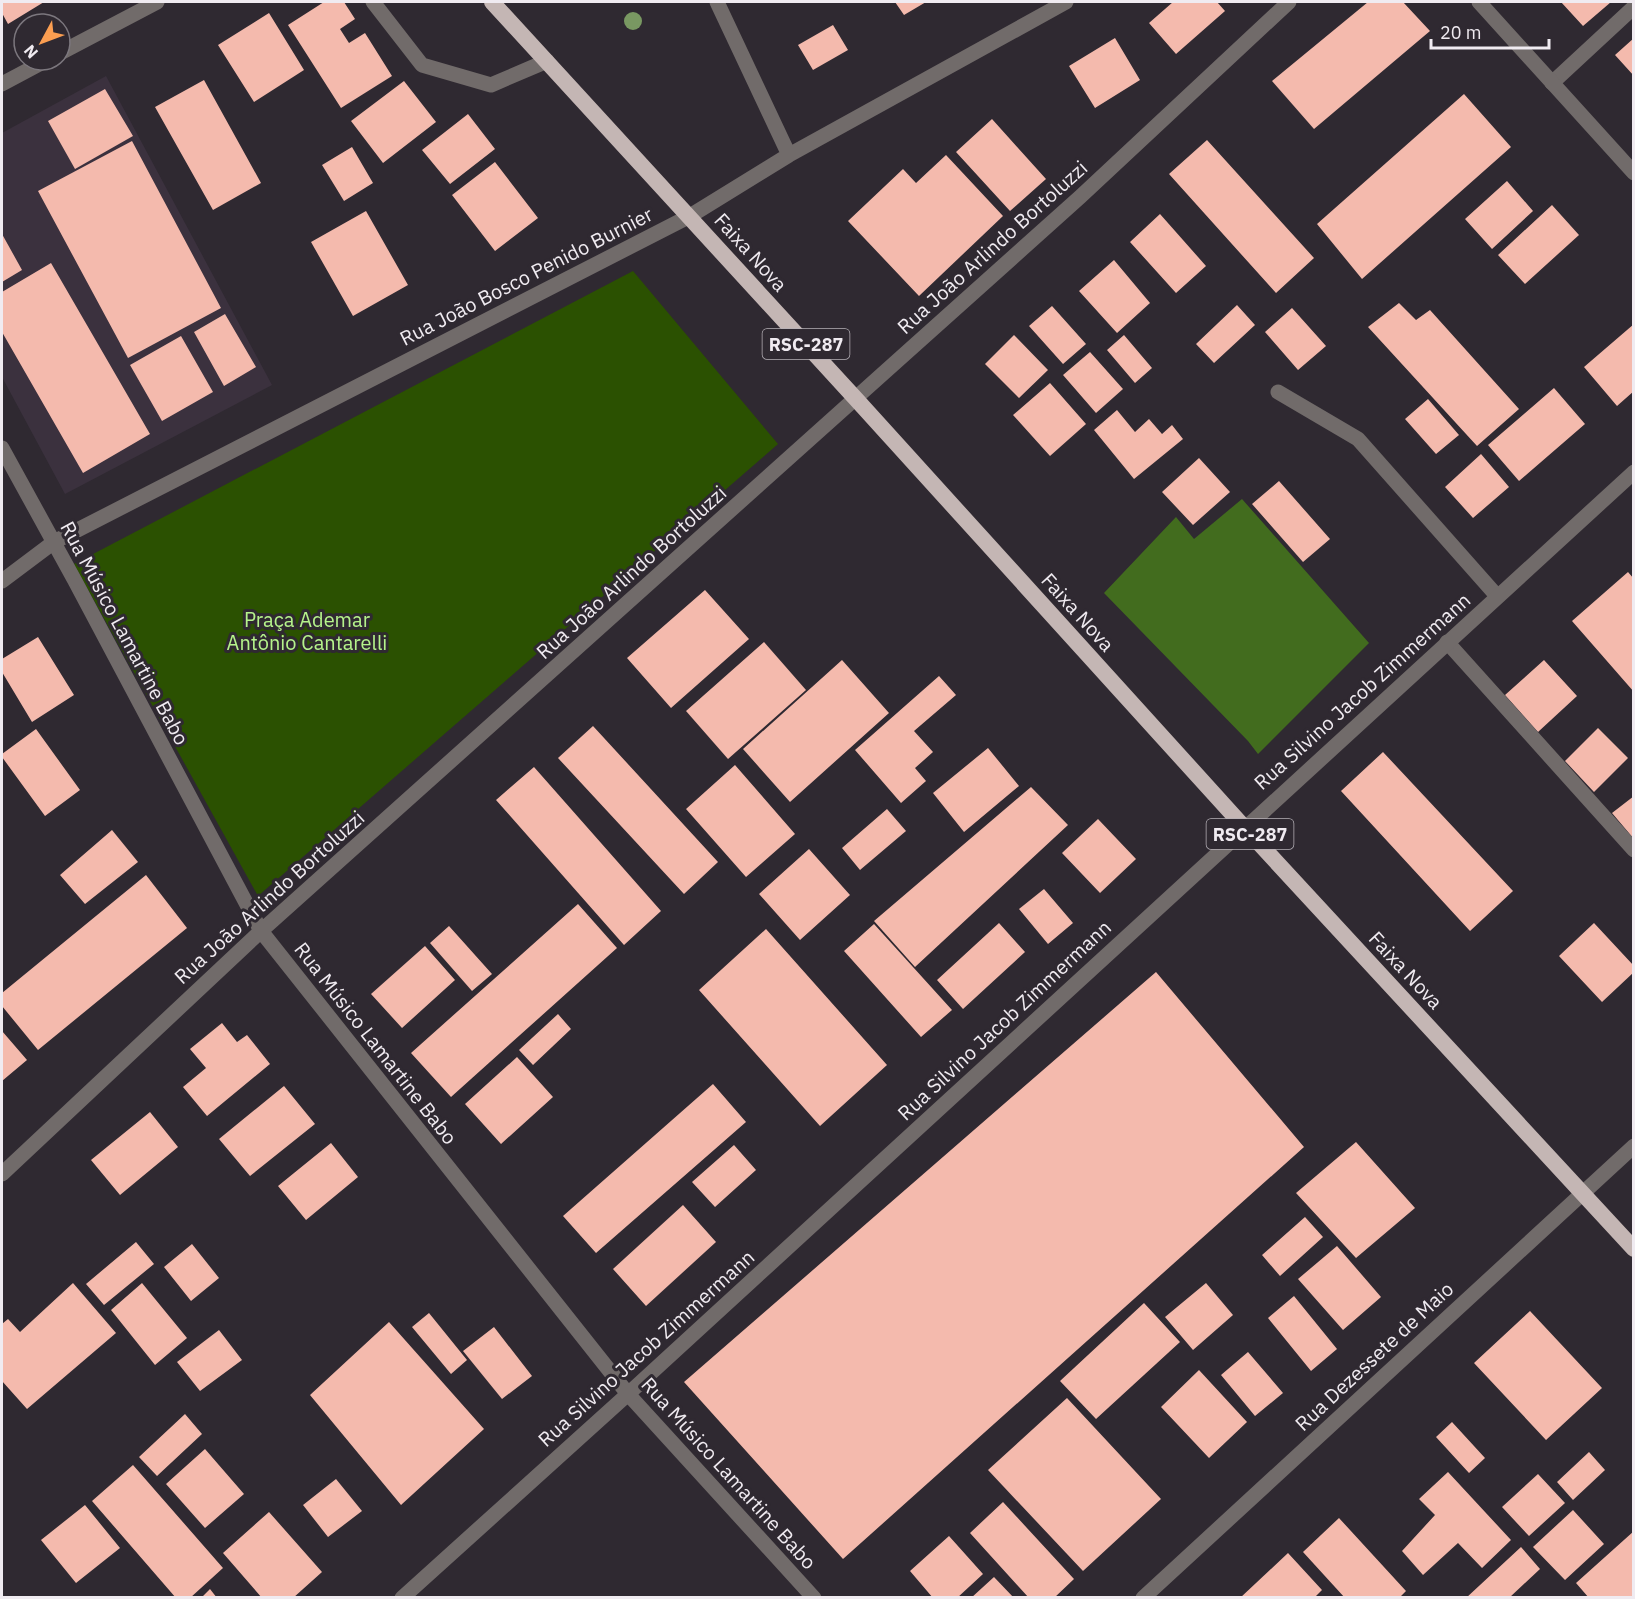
<svg xmlns="http://www.w3.org/2000/svg" width="1635" height="1599" font-family="'IBM Plex Sans',sans-serif">
<rect width="100%" height="100%" fill="#2f2931"/>
<path fill="#3b313e" d="M 106,76 L 272,385 L 65,494 L 2,377 L 2,133 Z"/>
<path fill="#2b5101" d="M 633,271 L 778,444 L 258,896 L 74,564 Z"/>
<path fill="#426c1e" d="M 1242,499 L 1369,643 L 1258,754 L 1248,741 L 1104,593 L 1176,517 L 1194,539 Z"/>
<path fill="#f4baad" d="M 2,2 L 44,2 L 8,24 L 2,13 Z
M 324,2 L 344,2 L 355,19 L 340,29 L 349,43 L 365,33 L 392,76 L 341,108 L 288,25 Z
M 895,2 L 926,2 L 904,15 Z
M 1173,2 L 1217,2 L 1225,11 L 1176,54 L 1149,23 Z
M 1368,2 L 1403,2 L 1430,31 L 1314,129 L 1272,81 Z
M 1561,2 L 1611,2 L 1583,26 Z
M 269,13 L 304,70 L 254,102 L 218,45 Z
M 833,25 L 848,50 L 813,70 L 798,45 Z
M 1115,38 L 1140,80 L 1095,108 L 1069,66 Z
M 1634,38 L 1634,76 L 1615,55 Z
M 204,80 L 261,183 L 213,210 L 155,107 Z
M 404,81 L 436,122 L 383,163 L 351,121 Z
M 105,89 L 133,136 L 75,169 L 48,121 Z
M 1464,94 L 1511,147 L 1362,279 L 1317,224 Z
M 468,114 L 495,149 L 450,184 L 422,150 Z
M 992,119 L 1046,179 L 1010,211 L 956,152 Z
M 1207,140 L 1314,258 L 1276,293 L 1169,174 Z
M 132,141 L 221,308 L 128,358 L 38,191 Z
M 352,147 L 373,183 L 344,201 L 322,165 Z
M 946,155 L 1003,216 L 919,296 L 848,221 L 903,169 L 916,183 Z
M 495,162 L 538,218 L 495,251 L 452,195 Z
M 1507,181 L 1533,211 L 1492,249 L 1465,219 Z
M 1552,205 L 1579,235 L 1525,284 L 1498,255 Z
M 366,211 L 408,285 L 353,316 L 311,242 Z
M 1160,214 L 1206,266 L 1176,293 L 1130,242 Z
M 2,234 L 22,270 L 2,282 Z
M 1114,260 L 1150,303 L 1117,333 L 1079,291 Z
M 51,263 L 150,434 L 83,473 L 2,332 L 2,292 Z
M 1399,303 L 1416,320 L 1430,310 L 1519,409 L 1477,446 L 1368,327 Z
M 1237,305 L 1255,325 L 1214,363 L 1196,344 Z
M 1052,306 L 1086,344 L 1063,364 L 1029,326 Z
M 1292,308 L 1326,346 L 1298,370 L 1265,332 Z
M 225,314 L 256,367 L 224,386 L 194,332 Z
M 1634,324 L 1634,391 L 1617,406 L 1584,367 Z
M 1014,335 L 1048,370 L 1019,398 L 985,364 Z
M 1124,335 L 1152,368 L 1135,383 L 1107,350 Z
M 181,336 L 213,392 L 162,421 L 130,365 Z
M 1090,352 L 1123,389 L 1096,413 L 1063,375 Z
M 1050,383 L 1086,424 L 1050,456 L 1013,415 Z
M 1554,388 L 1585,424 L 1519,481 L 1488,445 Z
M 1428,399 L 1459,435 L 1436,454 L 1405,419 Z
M 1117,410 L 1135,432 L 1149,419 L 1162,434 L 1172,425 L 1183,439 L 1134,479 L 1094,430 Z
M 1481,454 L 1509,487 L 1473,518 L 1445,487 Z
M 1199,458 L 1230,492 L 1193,525 L 1162,492 Z
M 1279,481 L 1330,539 L 1303,562 L 1252,504 Z
M 1628,572 L 1634,579 L 1634,692 L 1572,621 Z
M 705,590 L 749,639 L 671,708 L 627,658 Z
M 38,637 L 74,695 L 32,722 L 2,672 L 2,659 Z
M 764,642 L 806,690 L 728,759 L 686,711 Z
M 842,660 L 889,713 L 790,802 L 743,749 Z
M 1544,660 L 1577,696 L 1538,732 L 1505,695 Z
M 939,676 L 956,695 L 914,731 L 933,752 L 915,768 L 926,781 L 901,803 L 855,750 Z
M 593,726 L 718,862 L 684,894 L 558,758 Z
M 1598,728 L 1628,758 L 1594,792 L 1565,761 Z
M 36,729 L 80,790 L 45,816 L 2,757 L 2,754 Z
M 988,748 L 1019,786 L 964,832 L 933,793 Z
M 1383,752 L 1513,891 L 1470,931 L 1341,791 Z
M 735,765 L 795,834 L 746,877 L 686,809 Z
M 534,767 L 661,911 L 624,945 L 496,800 Z
M 1031,787 L 1068,825 L 915,967 L 874,921 Z
M 1634,796 L 1634,839 L 1612,813 Z
M 887,809 L 906,831 L 860,870 L 842,848 Z
M 1098,819 L 1136,859 L 1100,893 L 1062,853 Z
M 112,830 L 138,862 L 85,904 L 60,875 Z
M 809,849 L 850,895 L 800,940 L 759,894 Z
M 146,875 L 187,928 L 38,1050 L 2,1006 L 2,993 Z
M 1044,889 L 1073,923 L 1048,944 L 1019,909 Z
M 578,904 L 617,948 L 451,1097 L 411,1053 Z
M 999,923 L 1025,952 L 963,1009 L 937,980 Z
M 1594,923 L 1634,966 L 1634,972 L 1602,1002 L 1559,956 Z
M 874,924 L 952,1010 L 921,1037 L 844,951 Z
M 449,926 L 492,974 L 472,991 L 430,943 Z
M 766,929 L 887,1065 L 820,1126 L 699,990 Z
M 425,946 L 455,980 L 402,1028 L 371,994 Z
M 1156,972 L 1304,1147 L 843,1559 L 684,1382 Z
M 558,1014 L 571,1029 L 533,1065 L 519,1050 Z
M 222,1023 L 237,1042 L 247,1035 L 270,1064 L 207,1116 L 183,1087 L 206,1068 L 190,1049 Z
M 2,1031 L 27,1060 L 2,1081 Z
M 517,1057 L 553,1097 L 501,1144 L 465,1104 Z
M 713,1084 L 746,1122 L 596,1253 L 563,1216 Z
M 284,1086 L 315,1124 L 250,1176 L 219,1139 Z
M 150,1112 L 178,1147 L 120,1195 L 91,1160 Z
M 1356,1142 L 1415,1208 L 1356,1258 L 1296,1193 Z
M 331,1143 L 358,1177 L 306,1220 L 278,1186 Z
M 734,1145 L 756,1170 L 715,1207 L 692,1182 Z
M 683,1205 L 716,1242 L 646,1306 L 613,1269 Z
M 1305,1217 L 1323,1237 L 1280,1276 L 1262,1255 Z
M 136,1242 L 154,1264 L 104,1305 L 86,1284 Z
M 192,1244 L 219,1278 L 191,1301 L 164,1267 Z
M 1337,1246 L 1381,1297 L 1343,1330 L 1298,1279 Z
M 73,1283 L 116,1333 L 27,1409 L 2,1381 L 2,1324 L 8,1319 L 20,1332 Z
M 142,1283 L 187,1338 L 155,1365 L 111,1310 Z
M 1206,1283 L 1233,1315 L 1193,1350 L 1165,1317 Z
M 1294,1296 L 1337,1349 L 1311,1371 L 1268,1318 Z
M 1144,1303 L 1180,1342 L 1096,1419 L 1060,1381 Z
M 1530,1311 L 1602,1388 L 1546,1440 L 1474,1363 Z
M 429,1313 L 467,1360 L 451,1374 L 412,1327 Z
M 389,1322 L 484,1429 L 401,1505 L 310,1395 Z
M 494,1327 L 532,1376 L 502,1399 L 463,1351 Z
M 219,1330 L 242,1360 L 200,1391 L 177,1362 Z
M 1248,1352 L 1283,1393 L 1255,1416 L 1221,1375 Z
M 1199,1370 L 1247,1422 L 1209,1458 L 1161,1407 Z
M 1067,1398 L 1161,1499 L 1083,1571 L 988,1470 Z
M 185,1414 L 202,1434 L 157,1476 L 139,1457 Z
M 1452,1422 L 1485,1458 L 1469,1473 L 1436,1437 Z
M 205,1449 L 244,1494 L 205,1528 L 166,1484 Z
M 1589,1452 L 1605,1470 L 1573,1500 L 1557,1482 Z
M 133,1465 L 223,1568 L 190,1598 L 176,1598 L 92,1501 Z
M 1448,1472 L 1511,1540 L 1482,1568 L 1458,1543 L 1423,1575 L 1402,1551 L 1435,1515 L 1419,1499 Z
M 1538,1474 L 1565,1503 L 1529,1536 L 1502,1507 Z
M 336,1479 L 362,1511 L 328,1537 L 303,1505 Z
M 1003,1502 L 1074,1579 L 1054,1598 L 1029,1598 L 970,1533 Z
M 85,1505 L 120,1548 L 76,1583 L 41,1540 Z
M 1573,1510 L 1604,1544 L 1565,1580 L 1533,1547 Z
M 269,1512 L 322,1572 L 293,1598 L 262,1598 L 223,1553 Z
M 1339,1518 L 1406,1591 L 1399,1598 L 1345,1598 L 1303,1552 Z
M 1634,1531 L 1634,1598 L 1589,1598 L 1576,1583 Z
M 949,1536 L 983,1574 L 957,1598 L 933,1598 L 910,1571 Z
M 1521,1547 L 1540,1569 L 1509,1598 L 1466,1598 Z
M 1288,1553 L 1322,1590 L 1314,1598 L 1240,1598 Z
M 994,1577 L 1014,1598 L 971,1598 Z
M 210,1589 L 217,1598 L 201,1598 Z"/>
<g fill="none" stroke-linecap="round" stroke-linejoin="round">
<path stroke="#716b6a" stroke-width="15" d="M 373,2 L 422,65 L 491,85 L 547,61
M 1552,83 L 1634,7
M 1278,392 L 1358,439 L 1497,596
M 1447,642 L 1634,850"/>
<path stroke="#716b6a" stroke-width="15" d="M 717,2 L 789,155
M 1479,2 L 1634,173
M 60,53 L 157,2
M 2,84 L 47,60
M 2,448 L 75,581 L 261,931 L 628,1394 L 814,1598
M 2,581 L 54,542 L 690,216 L 789,155 L 1066,2
M 2,1174 L 261,931 L 1080,197 L 1289,2
M 402,1598 L 628,1394 L 1634,472
M 1143,1598 L 1634,1146"/>
<path stroke="#c4b6b4" stroke-width="16" d="M 492,2 L 856,399 L 1244,827 L 1634,1249"/>
</g>
<circle fill="#799862" cx="633" cy="21" r="9"/>
<g text-anchor="middle" dominant-baseline="central" stroke-width="6" stroke-linejoin="round" paint-order="stroke">
<g fill="#2f2931" stroke="#b6b1b7" stroke-width="1.5">
<rect x="762.5" y="329" width="87" height="30" rx="4.5"/>
<rect x="1206.5" y="819" width="87" height="30" rx="4.5"/>
</g>
<g font-size="18" font-weight="bold" fill="#f0ebf1">
<text x="806" y="344">RSC-287</text>
<text x="1250" y="834">RSC-287</text>
</g>
<g font-size="20" fill="#f0ebf1" stroke="#2f2931">
<text transform="translate(992 247) rotate(-42)">Rua João Arlindo Bortoluzzi</text>
<text transform="translate(751 252) rotate(48)">Faixa Nova</text>
<text transform="translate(526 276) rotate(-27)">Rua João Bosco Penido Burnier</text>
<text transform="translate(631 572) rotate(-42)">Rua João Arlindo Bortoluzzi</text>
<text transform="translate(1078 612) rotate(48)">Faixa Nova</text>
<text transform="translate(125 633) rotate(62)">Rua Músico Lamartine Babo</text>
<text transform="translate(1362 691) rotate(-42)">Rua Silvino Jacob Zimmermann</text>
<text transform="translate(269 897) rotate(-42)">Rua João Arlindo Bortoluzzi</text>
<text transform="translate(1406 970) rotate(47)">Faixa Nova</text>
<text transform="translate(1004 1020) rotate(-43)">Rua Silvino Jacob Zimmermann</text>
<text transform="translate(376 1043) rotate(52)">Rua Músico Lamartine Babo</text>
<text transform="translate(646 1348) rotate(-42)">Rua Silvino Jacob Zimmermann</text>
<text transform="translate(1374 1356) rotate(-43)">Rua Dezessete de Maio</text>
<text transform="translate(729 1473) rotate(48)">Rua Músico Lamartine Babo</text>
</g>
<g font-size="20" fill="#b5f38b" stroke="#2f2931">
<text x="307" y="619">Praça Ademar<tspan x="307" dy="23">Antônio Cantarelli</tspan></text>
</g>
</g>
<rect width="1635" height="1599" fill="none" stroke="#f0ebf1" stroke-width="6"/>
<g transform="translate(42 42) rotate(229)"><circle r="28" fill="#2f2931" stroke="#7c777e" stroke-width="1.5"/>
<path d="M0-4.5L10 22L0 15L-10 22Z" fill="#fb9e51"/>
<text y="-9" font-size="16" font-weight="bold" text-anchor="middle" fill="#f0ebf1">N</text>
</g>
<path d="M1431 39v9h118v-9" fill="none" stroke="#f0ebf1" stroke-width="3"/>
<text x="1440" y="39" font-size="18" fill="#f0ebf1" stroke="#2f2931" stroke-width="4.5" paint-order="stroke">20 m</text>
</svg>
